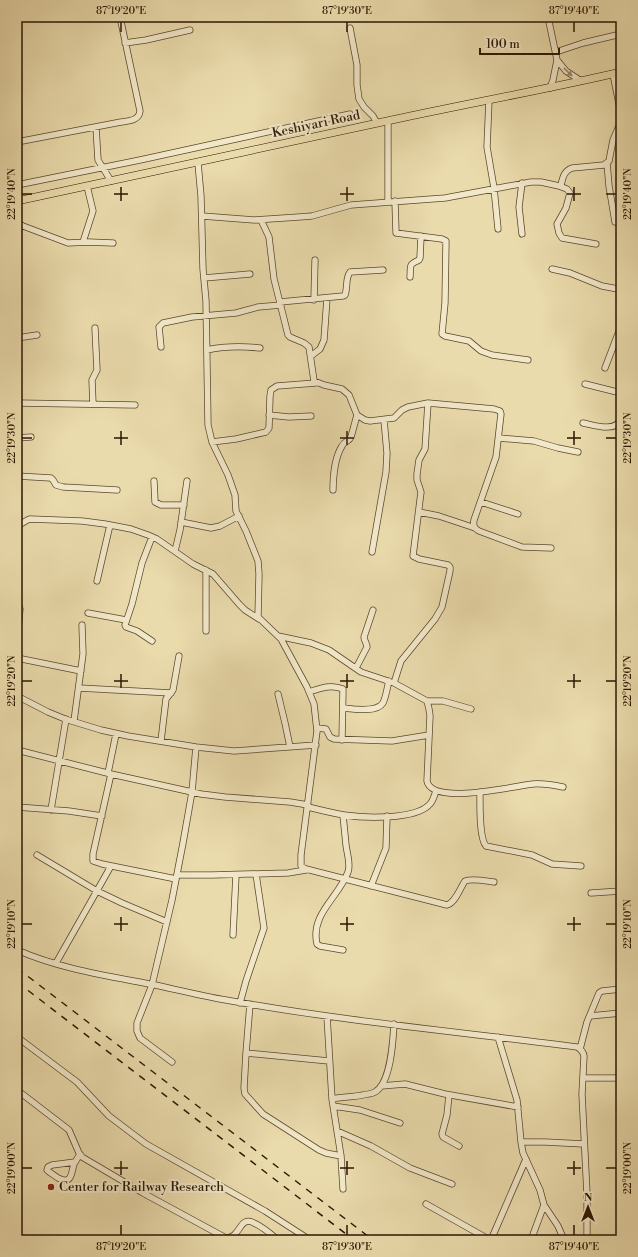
<svg xmlns="http://www.w3.org/2000/svg" width="638" height="1257" font-family="'Libre Bodoni',serif">
<rect width="100%" height="100%" fill="#eadbac"/>
<filter id="stains"><feTurbulence type="fractalNoise" baseFrequency=".005" numOctaves="4"/><feColorMatrix values="0 0 0 0 .2 0 0 0 0 .09 0 0 0 0 .02 0 0 0 .5 -.17"/></filter>
<radialGradient id="worn" r=".72"><stop offset=".6" stop-color="#630" stop-opacity="0"/><stop offset="1" stop-color="#630" stop-opacity=".3"/></radialGradient>
<g fill="none" stroke-linecap="round" stroke-linejoin="round">
<g stroke="#5c472c" stroke-width="7">
<path id="minor" d="M 548,17 L 557,60 L 553,80 L 550,88
M 350,28 L 357,65 L 357,85 L 359,99 L 364,107 L 373,116 L 377,123
M 125,43 L 146,40 L 190,30
M 556,52 L 583,43 L 621,34
M 557,60 L 566,71 L 581,81
M 613,74 L 621,114
M 489,100 L 487,147 L 494,188 L 498,229
M 388,121 L 388,202
M 96,127 L 98,160 L 111,181
M 17,142 L 121,122 C 128,121 139,121 140,111 L 120,17
M 198,163 L 201,196 L 203,269 L 206,301 L 208,425 L 212,442 L 228,475 L 235,495 L 236,511 L 246,531 L 258,561 L 259,574 L 258,617 L 281,639 L 307,687 L 314,704 L 317,731 L 301,855 L 301,866 L 306,869 L 447,905 C 456,902 460,888 465,881 C 473,878 485,881 494,882
M 607,163 L 609,186 L 615,222
M 522,183 L 519,207 L 522,234
M 17,185 L 140,160 L 350,114
M 559,186 L 567,189 L 570,193 L 566,208 L 557,224 L 559,233 L 562,238 L 596,244
M 395,201 L 396,233 L 442,239 L 446,241 L 445,303 L 442,334 L 445,336 L 469,341 L 481,351 L 492,355 L 528,360
M 202,216 L 254,220 L 299,217 L 312,216 L 351,205 L 445,198 L 531,182 L 541,182 L 559,186 L 561,185 C 563,177 564,171 572,168 L 604,165 L 609,161 L 613,140 L 621,121
M 261,220 L 269,237 L 274,279 L 288,335 L 290,337 L 304,343 L 309,347 L 314,381 L 324,385 L 342,389 L 349,395 L 357,415 L 365,420 L 370,421 L 394,418 L 402,410 L 408,407 L 428,403 L 494,409 L 500,411 L 501,414 L 496,457 L 474,520 C 473,526 474,528 479,531 L 522,547 L 551,548
M 17,223 L 23,226 L 68,243 L 88,242 L 113,243
M 17,237 L 20,225
M 83,242 L 93,211 L 87,186
M 552,269 L 570,273 L 602,286 L 618,289 L 621,291
M 410,277 C 411,265 408,265 419,260 L 420,258 L 421,236
M 204,278 L 250,274
M 314,300 L 315,260
M 280,302 L 343,296 L 345,295 C 348,287 345,279 350,272 L 383,270
M 17,338 L 37,335
M 161,347 L 159,327 L 163,323 L 192,317 L 236,313 L 258,307 L 281,305
M 207,350 C 225,346 241,346 260,348
M 311,356 L 320,349 L 324,340 L 327,298
M 605,368 L 621,326
M 585,384 L 621,393
M 17,403 L 135,405
M 93,404 L 92,380 L 97,370 L 95,328
M 269,415 L 289,417 L 311,416
M 583,423 C 594,425 615,433 621,419
M 17,438 L 31,437
M 499,438 L 534,441 L 558,448 L 578,452
M 212,442 L 236,439 L 266,432 L 269,428 L 270,396 L 271,390 L 277,386 L 316,383
M 17,476 L 51,478 L 53,480 L 56,485 L 63,487 L 117,490
M 154,481 L 155,502 L 161,505 L 184,505
M 333,490 C 333,477 335,457 342,446 C 344,441 349,442 351,437 L 357,415
M 481,502 L 518,514
M 419,512 L 439,516 L 475,528
M 181,522 L 211,528 L 220,526 L 239,516
M 17,525 C 22,525 25,520 30,519 L 82,521 L 105,524 L 131,529 L 148,535 L 157,539 L 193,564 L 213,574 L 239,604 L 245,610 L 259,619
M 175,551 L 180,530 L 187,481
M 372,552 L 386,472 L 387,453 L 384,420
M 206,570 L 206,631
M 97,581 L 110,525
M 17,599 L 20,609 L 17,640
M 88,613 L 126,620
M 278,636 L 311,643 L 329,650 L 361,672 L 394,683 L 427,701 L 429,709 L 430,716 L 427,781 C 432,806 514,786 533,784 C 543,783 553,785 563,787
M 152,641 L 137,631 L 126,627 L 125,625 L 132,604 L 142,563 L 152,537
M 17,658 L 81,671
M 356,668 L 367,647 C 367,643 364,641 364,637 L 373,610
M 394,683 L 401,661 L 435,619 L 442,607 L 450,571 L 450,567 L 448,565 L 419,559 L 413,556 L 421,492 L 417,480 L 417,474 L 419,460 L 425,449 L 428,403
M 79,688 L 171,693
M 309,692 C 321,688 331,684 343,689 L 342,740
M 278,694 L 285,723 L 290,747
M 17,696 L 48,712 L 65,719 L 101,730 L 128,736 L 196,747 L 234,751 L 316,745
M 427,701 L 443,701 L 471,709
M 343,708 C 352,709 377,713 383,703 C 386,697 387,688 389,681
M 74,721 L 83,654 L 82,625
M 317,728 L 326,729 L 330,737 L 334,739 L 392,741 L 429,735
M 161,741 L 166,699 L 173,690 L 179,656
M 17,750 L 111,774 L 201,794 L 225,797 L 290,802 L 308,805
M 108,773 L 116,734
M 111,774 L 93,854 L 93,861 L 102,864 L 176,879
M 480,792 C 480,804 479,838 486,846 L 532,855 L 552,864 L 581,866
M 17,807 L 69,811 L 102,816
M 308,807 C 320,810 332,813 344,815 C 364,818 414,820 429,805 C 433,802 434,796 436,791
M 51,810 L 66,719
M 37,855 L 97,891 L 122,903 L 167,922
M 177,875 L 212,875 L 288,873 L 306,870
M 371,886 L 386,848 L 387,816
M 591,893 L 621,891
M 233,935 L 236,875
M 17,950 C 60,969 109,976 155,985 C 178,990 202,996 226,1000 C 342,1021 460,1032 577,1047 C 581,1049 583,1051 584,1056 L 582,1094 L 587,1194 L 587,1240
M 343,950 L 320,946 L 317,944 C 310,914 339,897 348,872 C 351,864 347,854 346,845 C 345,835 344,825 343,815
M 56,963 L 111,866
M 240,1003 L 246,981 L 264,928 L 256,874
M 250,1004 L 246,1053 L 244,1088 L 245,1094 L 263,1114 L 319,1150 L 326,1153 L 341,1156
M 327,1016 L 332,1099 L 341,1156 L 343,1189
M 590,1016 L 621,1013
M 17,1037 L 77,1082 L 109,1116 L 146,1144 L 265,1211 L 310,1240
M 498,1037 L 517,1100 L 521,1142 L 523,1153 L 540,1190 L 544,1205 L 558,1226 L 564,1240
M 580,1049 L 587,1022 L 599,993 L 602,991 L 621,989
M 246,1053 L 329,1061
M 172,1062 L 140,1038 L 137,1031 L 137,1023 L 152,985 L 172,900 L 183,843 L 192,792 L 196,747
M 583,1078 L 621,1078
M 381,1086 L 405,1084 L 445,1094 L 518,1107
M 17,1090 L 69,1130 L 79,1153 L 82,1157 L 143,1193 L 226,1238 C 241,1238 239,1215 254,1223 C 263,1227 271,1234 278,1240
M 449,1095 L 447,1115 L 442,1134 L 443,1137 L 459,1146
M 332,1099 C 342,1097 368,1096 375,1092 C 391,1083 393,1041 394,1024
M 333,1106 L 360,1110 L 400,1123
M 337,1131 L 371,1146 L 410,1168 L 452,1184
M 521,1142 L 545,1142 L 584,1144
M 75,1162 L 52,1165 L 48,1167 L 47,1170 C 50,1173 54,1175 58,1178 C 72,1185 71,1174 74,1164 L 80,1154
M 426,1204 L 490,1240
M 491,1240 L 526,1159
M 531,1240 L 544,1205"/>
</g>
<g stroke="#2d1602" stroke-width="8">
<path id="major" d="M 17,201 C 141,175 264,148 387,121 C 465,104 543,90 621,72"/>
</g>
<use href="#minor" stroke="#f1e8c9" stroke-width="5.5"/>
<use href="#major" stroke="#eadbac" stroke-width="7"/>
<path stroke="#2d1602" stroke-width="1.5" stroke-dasharray="7 7" stroke-linecap="butt" d="M 17,968 L 373,1240
M 17,982 L 354,1240"/>
</g>
<defs><path id="oneway-solid" d="M-6-.8H1V-3.2L6.5 0L1 3.2V.8H-6Z"/></defs>
<use fill="#998a6f" href="#oneway-solid" transform="translate(568 72) rotate(44)"/>
<path fill="none" stroke="#2d1602" stroke-width="1.5" d="M 121,22 L 121,32M 347,22 L 347,32M 574,22 L 574,32M 121,187 L 121,201M 347,187 L 347,201M 574,187 L 574,201M 22,194 L 32,194M 114,194 L 128,194M 340,194 L 354,194M 567,194 L 581,194M 606,194 L 616,194M 121,431 L 121,445M 347,431 L 347,445M 574,431 L 574,445M 22,438 L 32,438M 114,438 L 128,438M 340,438 L 354,438M 567,438 L 581,438M 606,438 L 616,438M 121,674 L 121,688M 347,674 L 347,688M 574,674 L 574,688M 22,681 L 32,681M 114,681 L 128,681M 340,681 L 354,681M 567,681 L 581,681M 606,681 L 616,681M 121,917 L 121,931M 347,917 L 347,931M 574,917 L 574,931M 22,924 L 32,924M 114,924 L 128,924M 340,924 L 354,924M 567,924 L 581,924M 606,924 L 616,924M 121,1161 L 121,1175M 347,1161 L 347,1175M 574,1161 L 574,1175M 22,1168 L 32,1168M 114,1168 L 128,1168M 340,1168 L 354,1168M 567,1168 L 581,1168M 606,1168 L 616,1168M 121,1225 L 121,1235M 347,1225 L 347,1235M 574,1225 L 574,1235"/>
<circle fill="#8f2418" stroke="#f1e8c9" stroke-width="1.5" cx="51" cy="1187" r="4"/>
<g text-anchor="middle" dominant-baseline="central" stroke-width="4" stroke-linejoin="round" paint-order="stroke">
<g font-size="13" fill="#2d1602" stroke="#f1e8c9">
<text transform="translate(316 124) rotate(-12)">Keshiyari Road</text>
</g>
<g font-size="13" fill="#2d1602" stroke="#f1e8c9" text-anchor="start">
<text x="59" y="1187">Center for Railway Research</text>
</g>
</g>
<rect width="638" height="1257" fill="none" stroke="#eadbac" stroke-width="44"/>
<g transform="translate(588 1207)" stroke="#f1e8c9" stroke-width="3" paint-order="stroke">
<path d="M0-3L7 15L0 10L-7 15Z" fill="#2d1602"/>
<text y="-6" font-size="11" font-weight="bold" text-anchor="middle" fill="#2d1602">N</text>
</g>
<path d="M480 48v6h79v-6" fill="none" stroke="#2d1602" stroke-width="2"/>
<text x="486" y="48" font-size="12" fill="#2d1602" stroke="#f1e8c9" stroke-width="3" paint-order="stroke">100 m</text>
<rect x="22" y="22" width="594" height="1213" fill="none" stroke="#2d1602" stroke-width="1.5"/>
<g font-size="10" text-anchor="middle" fill="#2d1602">
<text x="121" y="14">87°19'20"E</text>
<text x="347" y="14">87°19'30"E</text>
<text x="574" y="14">87°19'40"E</text>
<text transform="translate(11 194) rotate(-90)" y="4">22°19'40"N</text>
<text transform="translate(627 194) rotate(-90)" y="4">22°19'40"N</text>
<text transform="translate(11 438) rotate(-90)" y="4">22°19'30"N</text>
<text transform="translate(627 438) rotate(-90)" y="4">22°19'30"N</text>
<text transform="translate(11 681) rotate(-90)" y="4">22°19'20"N</text>
<text transform="translate(627 681) rotate(-90)" y="4">22°19'20"N</text>
<text transform="translate(11 924) rotate(-90)" y="4">22°19'10"N</text>
<text transform="translate(627 924) rotate(-90)" y="4">22°19'10"N</text>
<text transform="translate(11 1168) rotate(-90)" y="4">22°19'00"N</text>
<text transform="translate(627 1168) rotate(-90)" y="4">22°19'00"N</text>
<text x="121" y="1250">87°19'20"E</text>
<text x="347" y="1250">87°19'30"E</text>
<text x="574" y="1250">87°19'40"E</text>
</g>
<rect width="100%" height="100%" filter="url(#stains)"/>
<rect width="100%" height="100%" fill="url(#worn)"/>
</svg>
